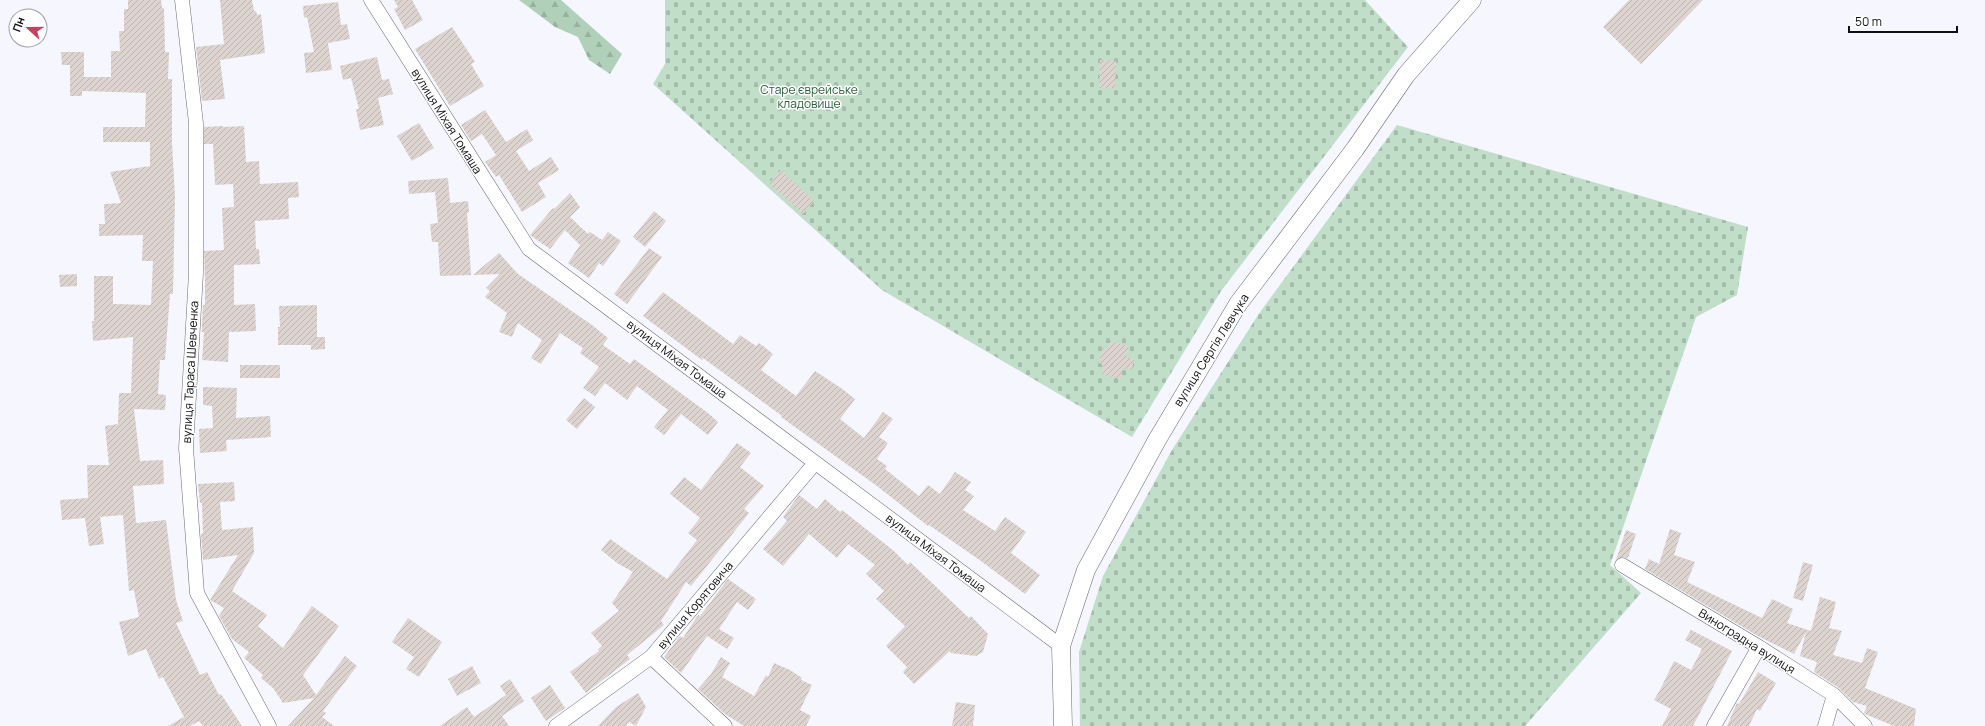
<svg xmlns="http://www.w3.org/2000/svg" width="1985" height="726" font-family="Manrope,sans-serif">
<defs>
<pattern id="forest-firs" width="22" height="20" patternUnits="userSpaceOnUse"><rect width="22" height="20" fill="#b0d0b9"/><path d="M5 1l3.5 6h-7zM16 11l3.5 6h-7z" fill="#96b19e"/></pattern>
<pattern id="cemetery-stones" width="16" height="16" patternUnits="userSpaceOnUse"><rect width="16" height="16" fill="#c0dec8"/><path d="M2 7V4a2 2 0 0 1 4 0v3zM10 15v-3a2 2 0 0 1 4 0v3z" fill="#a4bdab"/></pattern>
<pattern id="building-hatch" width="6" height="6" patternUnits="userSpaceOnUse"><rect width="6" height="6" fill="#ddd4d0"/><path d="M-1 1l2-2M0 6l6-6M5 7l2-2" fill="none" stroke="#bcb5b2"/></pattern>
</defs>
<rect width="100%" height="100%" fill="#f5f6fe"/>
<path fill="url(#forest-firs)" d="M 519,0 L 561,0 L 622,54 L 610,74 L 589,60 L 578,37 L 555,27 Z"/>
<path fill="url(#cemetery-stones)" d="M 665,0 L 1365,0 L 1408,47 L 1221,291 L 1132,437 L 882,290 L 653,84 L 665,64 Z
M 1397,125 L 1748,227 L 1737,295 L 1696,317 L 1610,565 L 1641,593 L 1525,726 L 1080,726 L 1079,652 L 1103,576 L 1172,450 L 1258,315 Z"/>
<path fill="url(#building-hatch)" d="M 128,0 L 161,0 L 162,8 L 164,8 L 165,52 L 169,52 L 168,79 L 172,79 L 172,143 L 175,196 L 173,294 L 170,294 L 165,360 L 160,360 L 158,394 L 166,395 L 165,410 L 134,409 L 140,461 L 163,460 L 164,484 L 133,486 L 136,523 L 166,520 L 176,600 L 183,621 L 176,623 L 200,675 L 207,672 L 219,695 L 221,694 L 242,726 L 203,726 L 199,721 L 190,726 L 168,726 L 184,717 L 163,677 L 159,679 L 146,649 L 128,656 L 119,622 L 139,617 L 134,590 L 129,591 L 123,515 L 100,517 L 104,544 L 89,546 L 85,518 L 62,520 L 60,500 L 88,498 L 87,465 L 109,465 L 105,426 L 118,424 L 119,393 L 131,393 L 133,337 L 93,341 L 92,321 L 94,321 L 94,276 L 113,276 L 113,304 L 151,305 L 153,261 L 142,261 L 143,235 L 99,236 L 99,224 L 105,224 L 104,204 L 121,203 L 110,172 L 150,166 L 150,142 L 103,142 L 103,127 L 145,127 L 146,93 L 82,91 L 82,96 L 70,96 L 70,65 L 62,65 L 61,52 L 84,52 L 84,77 L 111,77 L 111,51 L 120,51 L 119,31 L 124,31 L 124,9 L 128,9 Z
M 220,0 L 252,0 L 254,11 L 256,11 L 257,15 L 261,14 L 265,53 L 220,60 L 225,99 L 202,101 L 196,47 L 224,44 Z
M 394,0 L 412,0 L 423,20 L 405,30 L 394,9 L 398,7 Z
M 1629,0 L 1703,0 L 1641,64 L 1603,27 Z
M 338,2 L 341,25 L 347,24 L 350,39 L 328,43 L 332,70 L 306,73 L 304,53 L 314,52 L 307,17 L 304,18 L 303,6 Z
M 452,27 L 475,62 L 471,64 L 484,86 L 450,106 L 415,49 Z
M 377,57 L 382,80 L 389,79 L 393,94 L 378,98 L 384,125 L 360,130 L 356,109 L 359,109 L 351,78 L 343,80 L 340,66 Z
M 1100,60 L 1116,61 L 1115,88 L 1099,88 Z
M 485,110 L 506,142 L 527,129 L 533,140 L 516,151 L 529,171 L 551,157 L 559,170 L 538,183 L 546,197 L 522,212 L 499,175 L 496,177 L 485,162 L 496,155 L 482,134 L 471,141 L 461,125 Z
M 419,123 L 434,148 L 412,161 L 397,136 Z
M 223,126 L 223,127 L 244,126 L 246,162 L 259,161 L 260,184 L 298,182 L 299,197 L 288,198 L 289,219 L 255,221 L 256,249 L 259,249 L 260,264 L 234,265 L 234,305 L 255,304 L 256,331 L 229,332 L 228,362 L 202,360 L 204,332 L 202,332 L 202,324 L 203,305 L 205,305 L 205,277 L 204,251 L 224,250 L 222,208 L 234,207 L 233,184 L 215,185 L 213,144 L 204,144 L 204,127 Z
M 781,170 L 814,201 L 803,214 L 769,183 Z
M 448,178 L 450,203 L 468,201 L 469,212 L 467,213 L 471,275 L 440,276 L 438,242 L 432,242 L 430,224 L 438,223 L 435,192 L 409,194 L 408,181 Z
M 570,193 L 580,207 L 570,217 L 588,234 L 590,232 L 602,240 L 608,232 L 621,241 L 603,266 L 599,263 L 589,278 L 568,263 L 580,245 L 565,230 L 550,249 L 530,235 L 553,208 L 554,209 Z
M 654,211 L 666,221 L 645,247 L 633,237 Z
M 649,248 L 662,257 L 627,304 L 614,294 Z
M 499,253 L 518,274 L 592,325 L 608,338 L 603,345 L 630,364 L 634,359 L 708,413 L 718,422 L 708,435 L 681,414 L 664,435 L 654,427 L 668,410 L 637,386 L 627,400 L 605,383 L 595,396 L 583,388 L 599,367 L 580,353 L 583,348 L 560,333 L 541,364 L 531,358 L 542,340 L 518,323 L 512,337 L 499,332 L 507,313 L 485,297 L 490,291 L 486,288 L 500,274 L 473,275 Z
M 77,274 L 77,286 L 60,287 L 59,275 Z
M 663,292 L 733,344 L 740,335 L 756,346 L 759,343 L 773,354 L 761,370 L 796,396 L 815,371 L 841,388 L 855,399 L 840,419 L 864,438 L 883,412 L 893,419 L 879,437 L 888,443 L 877,459 L 887,466 L 885,469 L 919,496 L 928,485 L 940,494 L 955,472 L 971,482 L 965,490 L 974,496 L 963,510 L 995,531 L 1005,517 L 1026,532 L 1011,553 L 1040,575 L 1025,594 L 981,561 L 929,525 L 928,526 L 877,486 L 781,417 L 782,416 L 703,358 L 702,360 L 643,316 Z
M 317,305 L 317,337 L 325,337 L 325,349 L 311,350 L 311,345 L 278,345 L 278,327 L 280,327 L 279,306 Z
M 1110,341 L 1129,346 L 1126,357 L 1134,359 L 1132,370 L 1123,368 L 1121,379 L 1101,374 L 1104,365 L 1099,363 L 1102,348 L 1108,349 Z
M 240,365 L 280,365 L 280,378 L 240,378 Z
M 203,387 L 237,388 L 236,418 L 270,416 L 271,437 L 226,440 L 227,451 L 200,453 L 199,429 L 213,428 L 212,406 L 203,405 Z
M 584,398 L 595,407 L 577,429 L 566,420 Z
M 737,443 L 751,453 L 740,467 L 764,486 L 744,509 L 749,513 L 691,586 L 686,582 L 661,621 L 664,625 L 627,655 L 630,659 L 586,693 L 570,672 L 599,651 L 598,650 L 602,646 L 591,633 L 619,611 L 612,603 L 633,572 L 617,563 L 601,550 L 610,539 L 667,579 L 697,540 L 688,533 L 700,518 L 670,494 L 684,477 L 701,490 Z
M 234,482 L 235,501 L 220,502 L 222,530 L 253,527 L 254,553 L 232,591 L 267,615 L 258,626 L 283,648 L 312,606 L 339,626 L 303,675 L 316,695 L 345,656 L 357,666 L 323,711 L 326,713 L 322,717 L 334,726 L 288,726 L 314,698 L 283,703 L 273,688 L 261,678 L 263,675 L 244,658 L 249,652 L 232,639 L 219,616 L 224,608 L 210,600 L 238,555 L 203,560 L 201,534 L 203,533 L 202,503 L 200,503 L 198,484 Z
M 799,495 L 817,509 L 825,499 L 840,512 L 842,510 L 866,529 L 894,551 L 908,565 L 910,562 L 969,618 L 971,616 L 988,634 L 983,652 L 976,656 L 950,653 L 951,650 L 914,684 L 903,672 L 907,667 L 886,646 L 905,626 L 876,599 L 884,591 L 866,574 L 875,565 L 848,544 L 837,558 L 809,534 L 783,566 L 763,549 L 787,521 L 783,517 Z
M 1670,529 L 1681,533 L 1674,555 L 1695,562 L 1687,582 L 1762,618 L 1772,599 L 1793,609 L 1787,623 L 1811,631 L 1820,597 L 1836,602 L 1829,628 L 1842,631 L 1833,655 L 1862,663 L 1867,648 L 1878,652 L 1865,688 L 1916,709 L 1914,726 L 1894,726 L 1865,714 L 1864,713 L 1867,706 L 1853,702 L 1839,688 L 1814,672 L 1817,662 L 1800,656 L 1806,632 L 1794,654 L 1758,636 L 1645,569 L 1649,559 L 1659,564 Z
M 1626,530 L 1636,534 L 1628,558 L 1622,557 L 1616,560 Z
M 1803,562 L 1813,565 L 1803,601 L 1793,598 Z
M 728,579 L 756,599 L 748,610 L 737,602 L 719,629 L 734,638 L 727,649 L 707,636 L 681,673 L 664,657 L 680,636 L 683,638 L 698,615 L 700,616 Z
M 408,618 L 442,642 L 419,677 L 406,669 L 414,657 L 392,642 Z
M 1691,630 L 1732,651 L 1693,726 L 1662,726 L 1671,709 L 1654,700 L 1660,690 L 1674,661 L 1691,670 L 1702,649 L 1685,640 Z
M 721,657 L 730,663 L 722,677 L 754,696 L 766,675 L 768,677 L 774,663 L 790,670 L 802,678 L 801,680 L 812,685 L 800,710 L 811,716 L 806,726 L 744,726 L 725,714 L 698,689 L 711,674 Z
M 472,666 L 481,683 L 457,696 L 448,679 Z
M 1758,672 L 1776,683 L 1760,711 L 1757,709 L 1749,726 L 1727,726 L 1737,703 L 1739,704 Z
M 510,679 L 524,701 L 502,716 L 509,726 L 440,726 L 467,707 L 474,717 L 506,695 L 500,686 Z
M 550,685 L 565,708 L 546,721 L 531,698 Z
M 638,693 L 646,707 L 636,726 L 629,722 L 625,726 L 598,726 L 616,707 Z
M 956,702 L 975,705 L 973,726 L 952,726 Z"/>
<g fill="none" stroke-linecap="round" stroke-linejoin="round">
<g stroke="#6a6a72" stroke-width="15">
<path id="minor" d="M 182,0 L 196,123 L 196,273 L 186,448 L 197,593 L 269,726
M 371,0 L 529,249 L 1061,646
M 1622,565 L 1759,647 L 1834,695 L 1865,726
M 651,657 L 725,726
M 556,726 L 651,657 L 815,463
M 1714,726 L 1759,647
M 1825,726 L 1834,695"/>
</g>
<g stroke="#6a6a72" stroke-width="19">
<path id="major" d="M 1063,726 L 1061,646 L 1086,570 L 1157,440 L 1238,304 L 1355,149 L 1406,75 L 1472,0"/>
</g>
<use href="#minor" stroke="#fff" stroke-width="14"/>
<use href="#major" stroke="#fff" stroke-width="18"/>
</g>
<g text-anchor="middle" dominant-baseline="central" stroke-width="3" stroke-linejoin="round" paint-order="stroke">
<g font-size="12" fill="#2e6140" stroke="#fff">
<text x="809" y="89">Старе єврейське<tspan x="809" dy="14">кладовище</tspan></text>
</g>
<g font-size="12" fill="#0f0f12" stroke="#fff">
<text transform="translate(447 121) rotate(58)">вулиця Міхая Томаша</text>
<text transform="translate(1211 350) rotate(-58)">вулиця Сергія Левчука</text>
<text transform="translate(677 359) rotate(37)">вулиця Міхая Томаша</text>
<text transform="translate(190 372) rotate(-87)">вулиця Тараса Шевченка</text>
<text transform="translate(936 553) rotate(37)">вулиця Міхая Томаша</text>
<text transform="translate(695 605) rotate(-50)">вулиця Корятовича</text>
<text transform="translate(1747 641) rotate(32)">Виноградна вулиця</text>
</g>
</g>
<g transform="translate(28 28) rotate(291)"><circle r="19" fill="#ffffff" stroke="#9f9fa0"/>
<path d="M0-3L7 15L0 10L-7 15Z" fill="#cc3d5e"/>
<text y="-6" font-size="11" font-weight="bold" text-anchor="middle" fill="#0f0f12">Пн</text>
</g>
<path d="M1849 26v6h108v-6" fill="none" stroke="#0f0f12" stroke-width="2"/>
<text x="1855" y="26" font-size="12" fill="#0f0f12" stroke="#ffffff" stroke-width="3" paint-order="stroke">50 m</text>
</svg>
